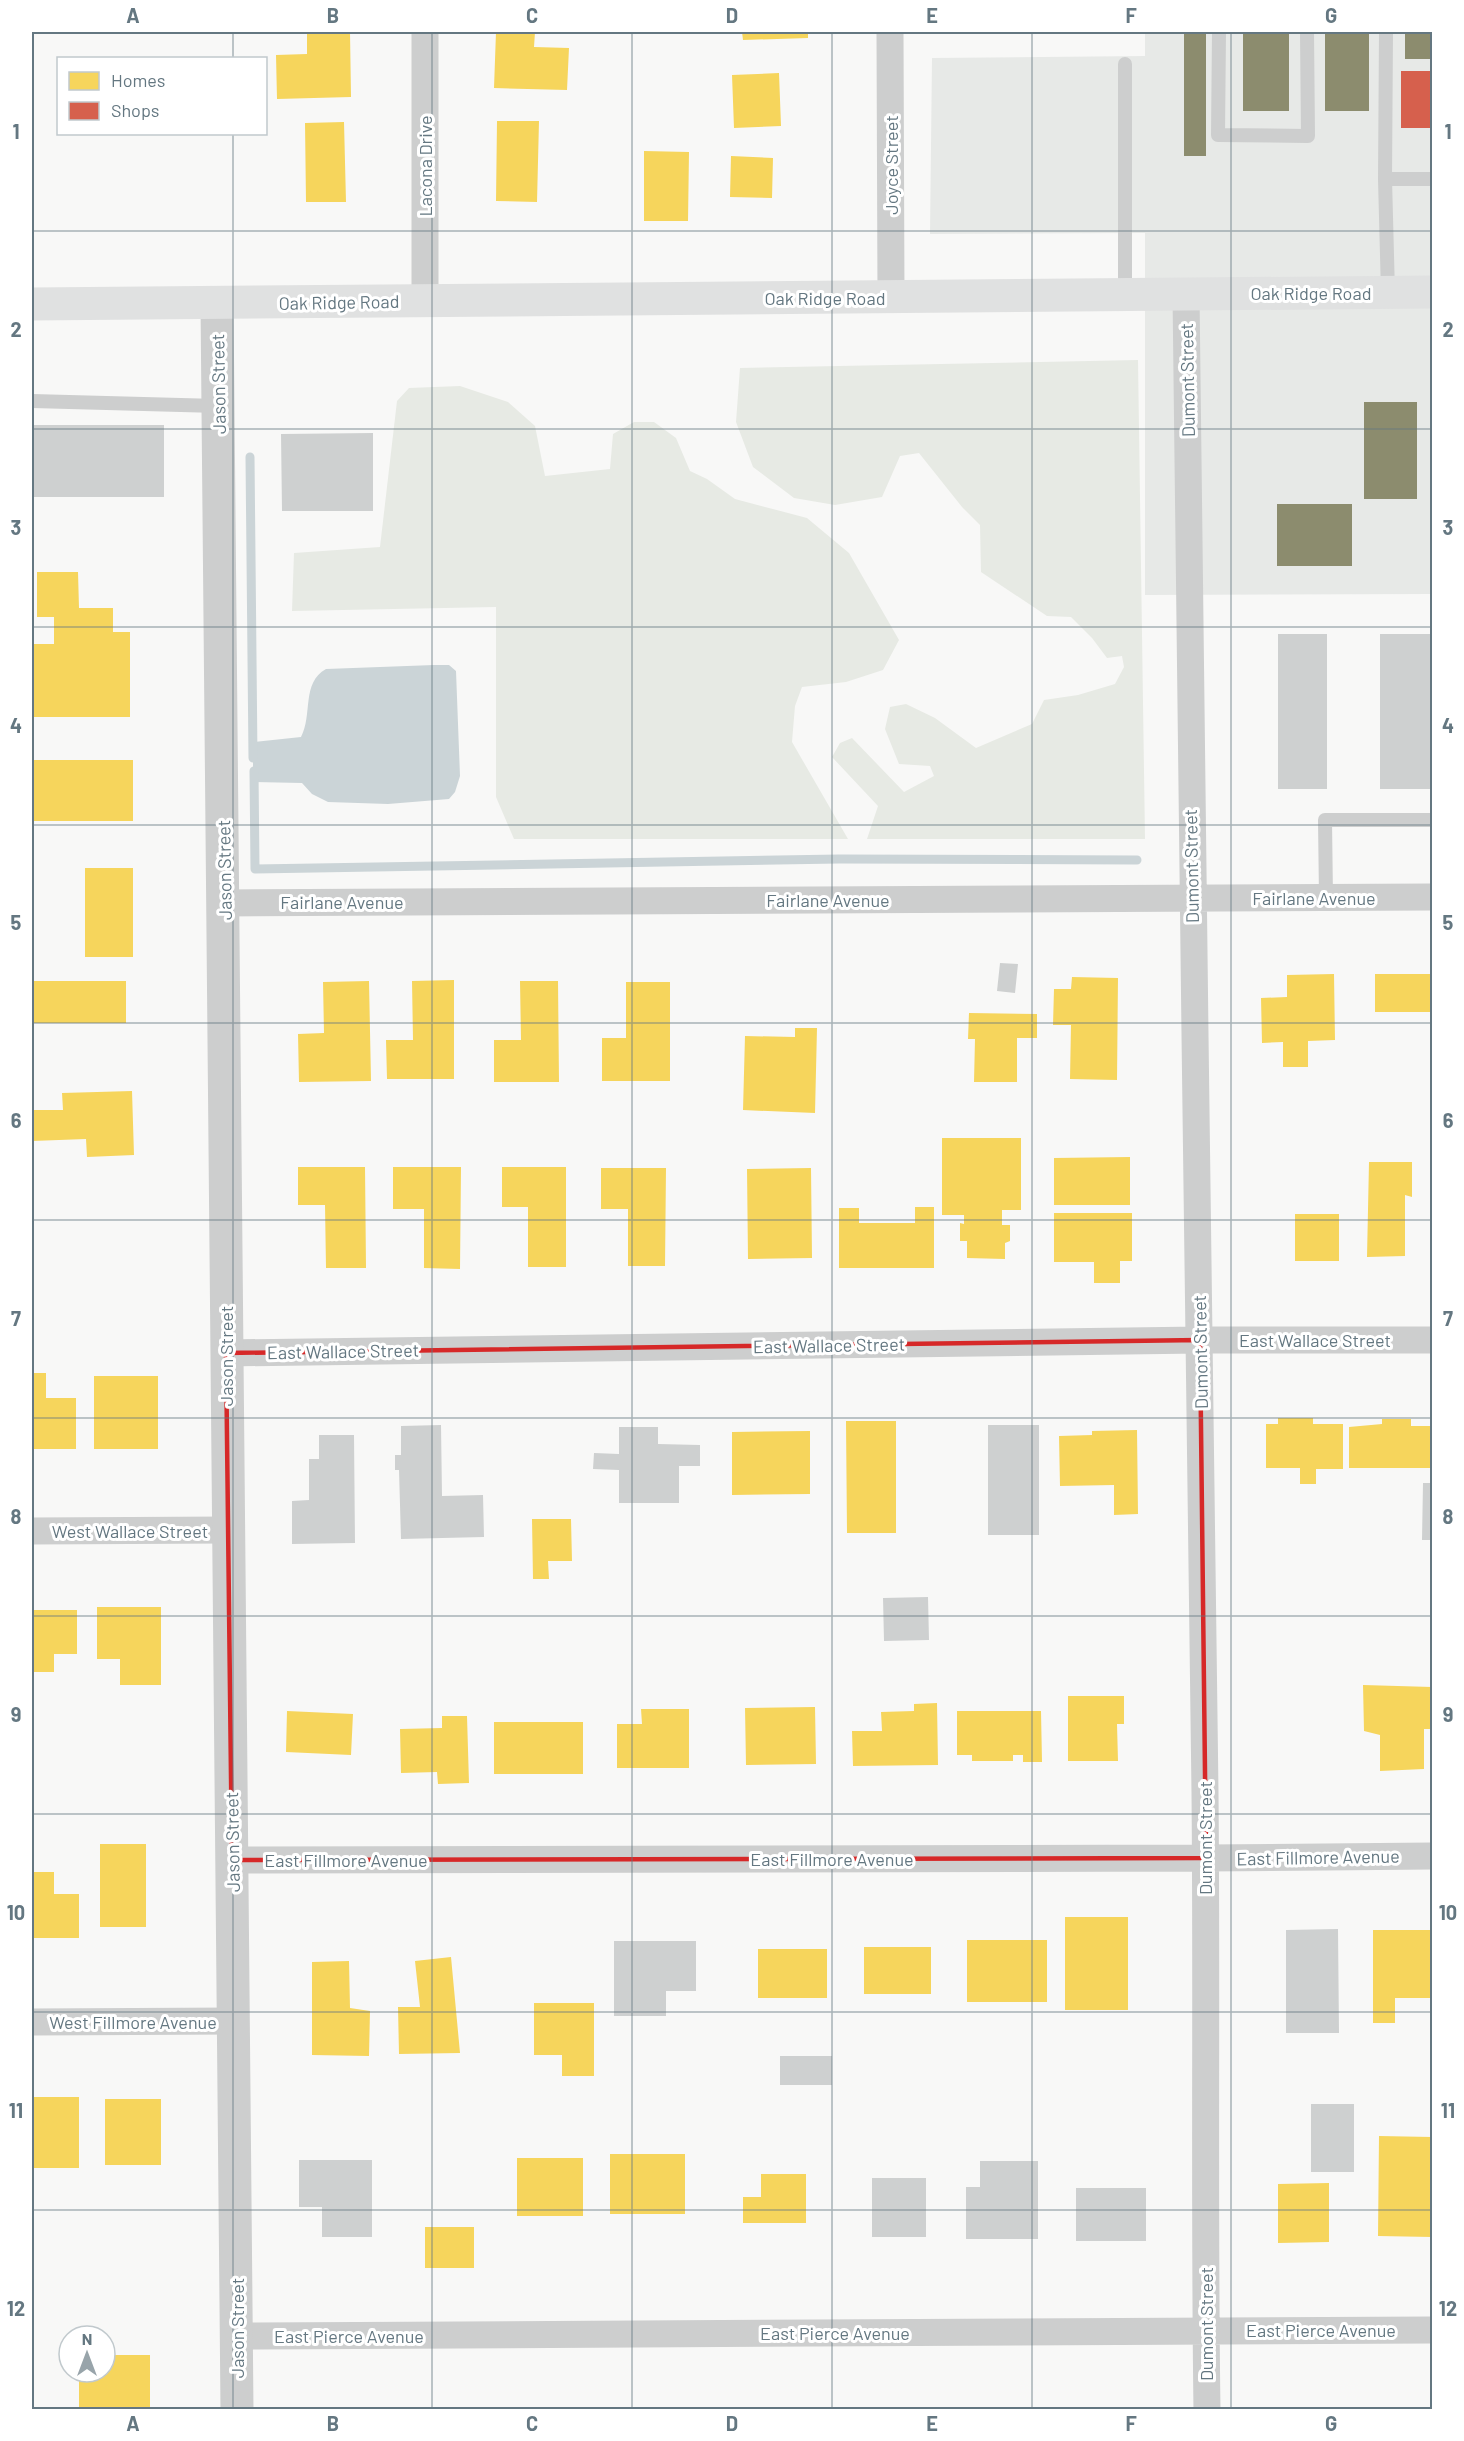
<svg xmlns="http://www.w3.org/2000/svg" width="1464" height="2441" font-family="Barlow,sans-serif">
<rect width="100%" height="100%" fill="#f8f8f7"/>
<path fill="#e7e9e7" d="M 1145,32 L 1432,32 L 1432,594 L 1145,595 L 1145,233 L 930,234 L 932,58 L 1145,56 Z"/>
<path fill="#e7eae4" d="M 1138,360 L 1145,839 L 867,839 L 878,806 L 832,757 L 840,743 L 852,738 L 904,792 L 934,776 L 930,766 L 899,764 L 885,729 L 890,707 L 906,704 L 935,718 L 976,748 L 1032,724 L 1044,700 L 1078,695 L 1115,684 L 1124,667 L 1122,656 L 1107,658 L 1092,638 L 1071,617 L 1047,616 L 981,572 L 980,525 L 962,507 L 919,453 L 900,456 L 882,497 L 835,505 L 794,498 L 753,467 L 736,422 L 740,368 Z
M 460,386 L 508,402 L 535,426 L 545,476 L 610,469 L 613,434 L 634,422 L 654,422 L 676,438 L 690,471 L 707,479 L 735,499 L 807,518 L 849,553 L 899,640 L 883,670 L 846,682 L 802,687 L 795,706 L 792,742 L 848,839 L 514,839 L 496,797 L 496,607 L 292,611 L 294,553 L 380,547 L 397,401 L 409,388 Z"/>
<path fill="#cbd4d7" d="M 434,665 L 449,665 L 456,671 L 460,776 L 455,792 L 449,799 L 388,804 L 328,802 L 312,794 L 302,783 L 253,782 L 253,742 L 301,737 C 313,715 301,683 326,669 Z"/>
<path fill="#f6d55c" d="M 307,32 L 350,32 L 351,97 L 277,99 L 276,55 L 307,54 Z
M 496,32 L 535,32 L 534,47 L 569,48 L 567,90 L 494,88 Z
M 742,32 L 808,32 L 808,38 L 743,40 Z
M 779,73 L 781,126 L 734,128 L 732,75 Z
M 497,121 L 539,121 L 537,202 L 496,201 Z
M 344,122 L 346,202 L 306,202 L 305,123 Z
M 644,151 L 689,152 L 688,221 L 644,221 Z
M 731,156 L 773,158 L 772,198 L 730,197 Z
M 37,572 L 78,572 L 79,608 L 113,608 L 113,632 L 130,632 L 130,717 L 32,717 L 32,644 L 54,644 L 54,617 L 37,617 Z
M 32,760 L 133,760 L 133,821 L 32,821 Z
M 85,868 L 133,868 L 133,957 L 85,957 Z
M 1334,974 L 1335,1040 L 1308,1041 L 1308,1067 L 1283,1067 L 1283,1042 L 1262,1043 L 1261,998 L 1287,997 L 1287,975 Z
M 1375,974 L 1432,974 L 1432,1012 L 1375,1012 Z
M 1072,977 L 1118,978 L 1117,1080 L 1070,1079 L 1071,1025 L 1053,1025 L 1054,989 L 1071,989 Z
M 454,980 L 454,1079 L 387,1079 L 386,1040 L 413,1040 L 412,981 Z
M 32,981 L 126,981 L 126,1023 L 32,1023 Z
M 369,981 L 371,1081 L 299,1082 L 298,1034 L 324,1033 L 323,982 Z
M 520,981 L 558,981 L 559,1082 L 494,1082 L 494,1040 L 521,1040 Z
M 626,982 L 670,982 L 670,1081 L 602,1081 L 602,1038 L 626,1038 Z
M 969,1013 L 1037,1014 L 1037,1038 L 1017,1038 L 1017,1082 L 974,1082 L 975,1039 L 968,1039 Z
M 795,1028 L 817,1028 L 815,1113 L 743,1110 L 745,1036 L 795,1037 Z
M 132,1091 L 134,1155 L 87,1157 L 86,1139 L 32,1141 L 32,1110 L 63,1110 L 62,1093 Z
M 942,1138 L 1021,1138 L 1021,1210 L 1002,1210 L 1002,1225 L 1010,1225 L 1010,1241 L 1005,1243 L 1005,1259 L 967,1258 L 967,1241 L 960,1241 L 960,1223 L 964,1224 L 964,1215 L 942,1215 Z
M 1130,1157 L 1130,1205 L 1054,1205 L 1054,1158 Z
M 1369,1162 L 1412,1162 L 1412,1197 L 1405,1195 L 1405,1256 L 1367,1257 Z
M 298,1167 L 365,1167 L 366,1268 L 326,1268 L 325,1205 L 298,1205 Z
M 393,1167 L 461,1167 L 460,1269 L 424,1268 L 424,1209 L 393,1209 Z
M 502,1167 L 566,1167 L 566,1267 L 528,1267 L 528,1207 L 502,1207 Z
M 601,1168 L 666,1168 L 665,1266 L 628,1266 L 628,1209 L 601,1209 Z
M 811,1168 L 812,1258 L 748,1259 L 747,1169 Z
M 915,1207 L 934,1207 L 934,1268 L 839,1268 L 839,1208 L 859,1208 L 859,1223 L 915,1223 Z
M 1054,1213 L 1132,1213 L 1132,1261 L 1120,1261 L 1120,1283 L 1094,1283 L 1094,1262 L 1054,1262 Z
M 1295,1214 L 1339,1214 L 1339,1261 L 1295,1261 Z
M 32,1373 L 46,1373 L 46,1398 L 76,1398 L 76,1449 L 32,1449 Z
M 94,1376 L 158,1376 L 158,1449 L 94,1449 Z
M 1278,1418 L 1313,1418 L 1313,1424 L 1343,1424 L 1343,1469 L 1316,1469 L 1316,1484 L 1300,1484 L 1300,1468 L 1266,1468 L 1266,1424 L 1278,1424 Z
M 1382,1419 L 1411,1419 L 1411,1426 L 1432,1426 L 1432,1468 L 1349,1468 L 1349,1427 L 1382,1424 Z
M 846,1421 L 896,1421 L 896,1533 L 847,1533 Z
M 1137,1430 L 1138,1514 L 1114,1515 L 1114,1485 L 1060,1486 L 1059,1436 L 1092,1435 L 1092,1431 Z
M 810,1431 L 810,1494 L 732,1495 L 732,1432 Z
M 532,1519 L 571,1519 L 572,1561 L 548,1561 L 549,1579 L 533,1579 Z
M 97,1607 L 161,1607 L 161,1685 L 120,1685 L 120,1659 L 97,1659 Z
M 32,1610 L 77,1610 L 77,1654 L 54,1654 L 54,1672 L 32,1672 Z
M 1363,1685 L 1432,1687 L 1432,1729 L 1424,1729 L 1424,1769 L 1380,1771 L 1380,1735 L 1364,1731 Z
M 1068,1696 L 1124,1696 L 1124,1724 L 1117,1724 L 1118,1761 L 1068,1761 Z
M 937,1703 L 938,1765 L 853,1766 L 852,1731 L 882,1731 L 881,1712 L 914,1711 L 914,1704 Z
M 815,1707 L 816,1764 L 746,1765 L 745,1708 Z
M 641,1709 L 689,1709 L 689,1768 L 617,1768 L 617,1724 L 642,1724 Z
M 287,1711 L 353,1714 L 351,1755 L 286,1752 Z
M 957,1711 L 1041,1711 L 1042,1762 L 1023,1762 L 1023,1755 L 1013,1755 L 1013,1761 L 972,1761 L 972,1755 L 957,1755 Z
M 442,1716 L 467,1716 L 469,1783 L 438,1784 L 437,1772 L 401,1773 L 400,1729 L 442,1728 Z
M 494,1722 L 583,1722 L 583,1774 L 494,1774 Z
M 100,1844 L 146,1844 L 146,1927 L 100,1927 Z
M 32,1872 L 54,1872 L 54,1894 L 79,1894 L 79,1938 L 32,1938 Z
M 1065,1917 L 1128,1917 L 1128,2010 L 1065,2010 Z
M 1373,1930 L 1432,1930 L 1432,1998 L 1395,1998 L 1395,2023 L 1373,2023 Z
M 967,1940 L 1047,1940 L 1047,2002 L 967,2002 Z
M 864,1947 L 931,1947 L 931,1994 L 864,1994 Z
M 758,1949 L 827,1949 L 827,1998 L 758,1998 Z
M 451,1957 L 460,2053 L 399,2054 L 398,2007 L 420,2007 L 415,1961 Z
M 349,1961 L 350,2008 L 370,2011 L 369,2056 L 312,2055 L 312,1962 Z
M 534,2003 L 594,2003 L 594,2076 L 562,2076 L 562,2055 L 534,2055 Z
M 32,2097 L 79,2097 L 79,2168 L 32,2168 Z
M 105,2099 L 161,2099 L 161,2165 L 105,2165 Z
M 1379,2136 L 1432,2137 L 1432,2237 L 1378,2236 Z
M 610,2154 L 685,2154 L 685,2214 L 610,2214 Z
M 517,2158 L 583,2158 L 583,2216 L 517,2216 Z
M 761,2174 L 806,2174 L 806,2223 L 743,2223 L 743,2197 L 761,2197 Z
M 1329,2183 L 1329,2242 L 1278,2243 L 1278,2184 Z
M 425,2227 L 474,2227 L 474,2268 L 425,2268 Z
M 105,2355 L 150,2355 L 150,2410 L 79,2410 L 79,2372 L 105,2372 Z"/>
<path fill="#d6604d" d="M 1401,71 L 1432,71 L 1432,128 L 1401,128 Z"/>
<path fill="#8c8c6e" d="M 1184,32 L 1206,32 L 1206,156 L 1184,156 Z
M 1243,32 L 1289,32 L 1289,111 L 1243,111 Z
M 1325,32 L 1369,32 L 1369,111 L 1325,111 Z
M 1405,32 L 1432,32 L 1432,59 L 1405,59 Z
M 1364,402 L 1417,402 L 1417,499 L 1364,499 Z
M 1277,504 L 1352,504 L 1352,566 L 1277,566 Z"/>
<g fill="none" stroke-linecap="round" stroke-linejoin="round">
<path stroke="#cbd4d7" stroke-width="9" d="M 250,457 L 253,758
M 254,771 L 255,869 L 839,859 L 1137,860"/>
</g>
<path fill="#ced0d0" d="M 32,425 L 164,425 L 164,497 L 32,497 Z
M 373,433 L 373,511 L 282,511 L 281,434 Z
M 1278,634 L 1327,634 L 1327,789 L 1278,789 Z
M 1380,634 L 1430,634 L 1430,789 L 1380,789 Z
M 1000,963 L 1018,964 L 1015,993 L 997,991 Z
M 441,1425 L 442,1496 L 483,1495 L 484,1537 L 401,1539 L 399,1470 L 395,1470 L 395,1455 L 401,1455 L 401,1426 Z
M 988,1425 L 1039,1425 L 1039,1535 L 988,1535 Z
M 619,1427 L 658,1427 L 658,1444 L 700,1445 L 700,1466 L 679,1466 L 679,1503 L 619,1503 L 619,1470 L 593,1469 L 594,1453 L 619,1454 Z
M 319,1435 L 354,1435 L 355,1543 L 292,1544 L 292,1501 L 309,1500 L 309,1459 L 319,1459 Z
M 1423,1483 L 1432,1483 L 1432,1540 L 1422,1540 Z
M 928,1597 L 929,1640 L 884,1641 L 883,1598 Z
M 1338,1929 L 1339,2033 L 1286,2033 L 1286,1930 Z
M 614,1941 L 696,1941 L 696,1991 L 666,1991 L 666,2016 L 614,2016 Z
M 780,2056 L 832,2056 L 832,2085 L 780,2085 Z
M 1311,2104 L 1354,2104 L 1354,2172 L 1311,2172 Z
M 299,2160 L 372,2160 L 372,2237 L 322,2237 L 322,2207 L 299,2207 Z
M 980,2161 L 1038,2161 L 1038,2239 L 966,2239 L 966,2187 L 980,2187 Z
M 872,2178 L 926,2178 L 926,2237 L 872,2237 Z
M 1076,2188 L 1146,2188 L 1146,2241 L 1076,2241 Z
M 974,2407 L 1034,2407 L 1034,2410 L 974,2410 Z"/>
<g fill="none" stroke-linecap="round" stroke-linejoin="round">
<path stroke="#cdcece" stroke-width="14" d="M 1219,32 L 1218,135 L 1308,136 L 1307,32
M 1386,32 L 1385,179 L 1388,293
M 1125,64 L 1125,294
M 1385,179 L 1432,179
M 32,401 L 218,406
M 1326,898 L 1325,820 L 1432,820"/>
<path stroke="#cdcece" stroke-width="27" d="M 425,32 L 425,301
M 890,32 L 891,298
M 1186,294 C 1190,794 1200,1293 1205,1793 C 1207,1998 1204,2204 1207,2410
M 224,903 L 1432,897
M 226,1353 L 1200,1340 L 1432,1340
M 32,1531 L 228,1530
M 232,1860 L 1206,1858 L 1432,1856
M 32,2022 L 235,2021
M 237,2336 L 1432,2330"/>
<path stroke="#cdcece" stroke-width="33" d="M 217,303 L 237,2410"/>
<path stroke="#e0e1e1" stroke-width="33" d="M 32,304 L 1432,292"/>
</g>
<path fill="none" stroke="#d62828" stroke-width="4.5" stroke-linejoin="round" d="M 1200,1340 L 1206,1858 L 232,1860 L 226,1353 Z"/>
<path fill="none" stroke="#647781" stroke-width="1.5" stroke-opacity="0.55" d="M 233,32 L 233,58M 432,32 L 432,2410M 632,32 L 632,2410M 832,32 L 832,2410M 1032,32 L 1032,2410M 1231,32 L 1231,2410M 233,134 L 233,2410M 32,231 L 1432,231M 32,429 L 1432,429M 32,627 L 1432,627M 32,825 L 1432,825M 32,1023 L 1432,1023M 32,1220 L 1432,1220M 32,1418 L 1432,1418M 32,1616 L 1432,1616M 32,1814 L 1432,1814M 32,2012 L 1432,2012M 32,2210 L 1432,2210"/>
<g text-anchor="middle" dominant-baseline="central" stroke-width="6" stroke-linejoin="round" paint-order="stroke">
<g font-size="18" fill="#647781" stroke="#fff">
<text transform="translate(891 165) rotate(-90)">Joyce Street</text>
<text transform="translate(425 166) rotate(-90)">Lacona Drive</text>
<text x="1311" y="293">Oak Ridge Road</text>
<text x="825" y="298">Oak Ridge Road</text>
<text transform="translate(339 302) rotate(-1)">Oak Ridge Road</text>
<text transform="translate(1187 380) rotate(-91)">Dumont Street</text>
<text transform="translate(218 384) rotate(-91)">Jason Street</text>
<text transform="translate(1191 866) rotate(-91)">Dumont Street</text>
<text transform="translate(224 870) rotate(-91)">Jason Street</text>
<text x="1314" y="898">Fairlane Avenue</text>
<text x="828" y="900">Fairlane Avenue</text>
<text x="342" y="902">Fairlane Avenue</text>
<text x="1315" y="1340">East Wallace Street</text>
<text transform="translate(829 1345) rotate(-1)">East Wallace Street</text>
<text transform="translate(343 1351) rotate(-1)">East Wallace Street</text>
<text transform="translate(1200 1352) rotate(-91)">Dumont Street</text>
<text transform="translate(226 1356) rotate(-90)">Jason Street</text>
<text x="130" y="1531">West Wallace Street</text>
<text transform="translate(1205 1838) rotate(-90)">Dumont Street</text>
<text transform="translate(232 1842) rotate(-91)">Jason Street</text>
<text transform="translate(1318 1857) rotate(-1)">East Fillmore Avenue</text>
<text x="832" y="1859">East Fillmore Avenue</text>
<text x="346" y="1860">East Fillmore Avenue</text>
<text x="133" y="2022">West Fillmore Avenue</text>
<text transform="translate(1206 2324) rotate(-90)">Dumont Street</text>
<text transform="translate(237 2328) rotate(-90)">Jason Street</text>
<text x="1321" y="2330">East Pierce Avenue</text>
<text x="835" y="2333">East Pierce Avenue</text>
<text x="349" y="2336">East Pierce Avenue</text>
</g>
</g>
<rect width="1464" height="2441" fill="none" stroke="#ffffff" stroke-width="66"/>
<rect x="57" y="57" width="210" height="78" fill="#ffffff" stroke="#c1c9cd" stroke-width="1.5"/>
<rect x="69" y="72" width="30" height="18" fill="#f6d55c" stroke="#c1c9cd" stroke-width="1.5"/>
<text x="111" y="87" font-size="18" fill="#647781">Homes</text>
<rect x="69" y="102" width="30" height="18" fill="#d6604d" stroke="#c1c9cd" stroke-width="1.5"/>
<text x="111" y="117" font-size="18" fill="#647781">Shops</text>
<g transform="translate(87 2354)"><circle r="28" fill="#ffffff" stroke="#c1c9cd" stroke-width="1.5"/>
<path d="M0-4.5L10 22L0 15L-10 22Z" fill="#98a4aa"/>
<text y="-9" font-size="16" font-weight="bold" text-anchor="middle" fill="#647781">N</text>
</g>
<rect x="33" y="33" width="1398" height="2375" fill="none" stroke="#647781" stroke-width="2"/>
<g font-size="20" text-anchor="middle" font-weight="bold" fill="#647781">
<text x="133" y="23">A</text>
<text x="333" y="23">B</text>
<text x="532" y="23">C</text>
<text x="732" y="23">D</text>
<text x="932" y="23">E</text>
<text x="1131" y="23">F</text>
<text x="1331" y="23">G</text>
<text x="16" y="139">1</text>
<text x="1448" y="139">1</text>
<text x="16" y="337">2</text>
<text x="1448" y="337">2</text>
<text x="16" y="535">3</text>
<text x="1448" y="535">3</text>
<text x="16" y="733">4</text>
<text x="1448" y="733">4</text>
<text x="16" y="930">5</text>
<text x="1448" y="930">5</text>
<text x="16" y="1128">6</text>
<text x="1448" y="1128">6</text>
<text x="16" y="1326">7</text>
<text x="1448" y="1326">7</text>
<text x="16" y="1524">8</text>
<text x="1448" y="1524">8</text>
<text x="16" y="1722">9</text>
<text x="1448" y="1722">9</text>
<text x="16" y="1920">10</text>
<text x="1448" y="1920">10</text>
<text x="16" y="2118">11</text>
<text x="1448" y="2118">11</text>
<text x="16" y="2316">12</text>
<text x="1448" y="2316">12</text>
<text x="133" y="2431">A</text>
<text x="333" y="2431">B</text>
<text x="532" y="2431">C</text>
<text x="732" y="2431">D</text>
<text x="932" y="2431">E</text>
<text x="1131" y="2431">F</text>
<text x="1331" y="2431">G</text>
</g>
</svg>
